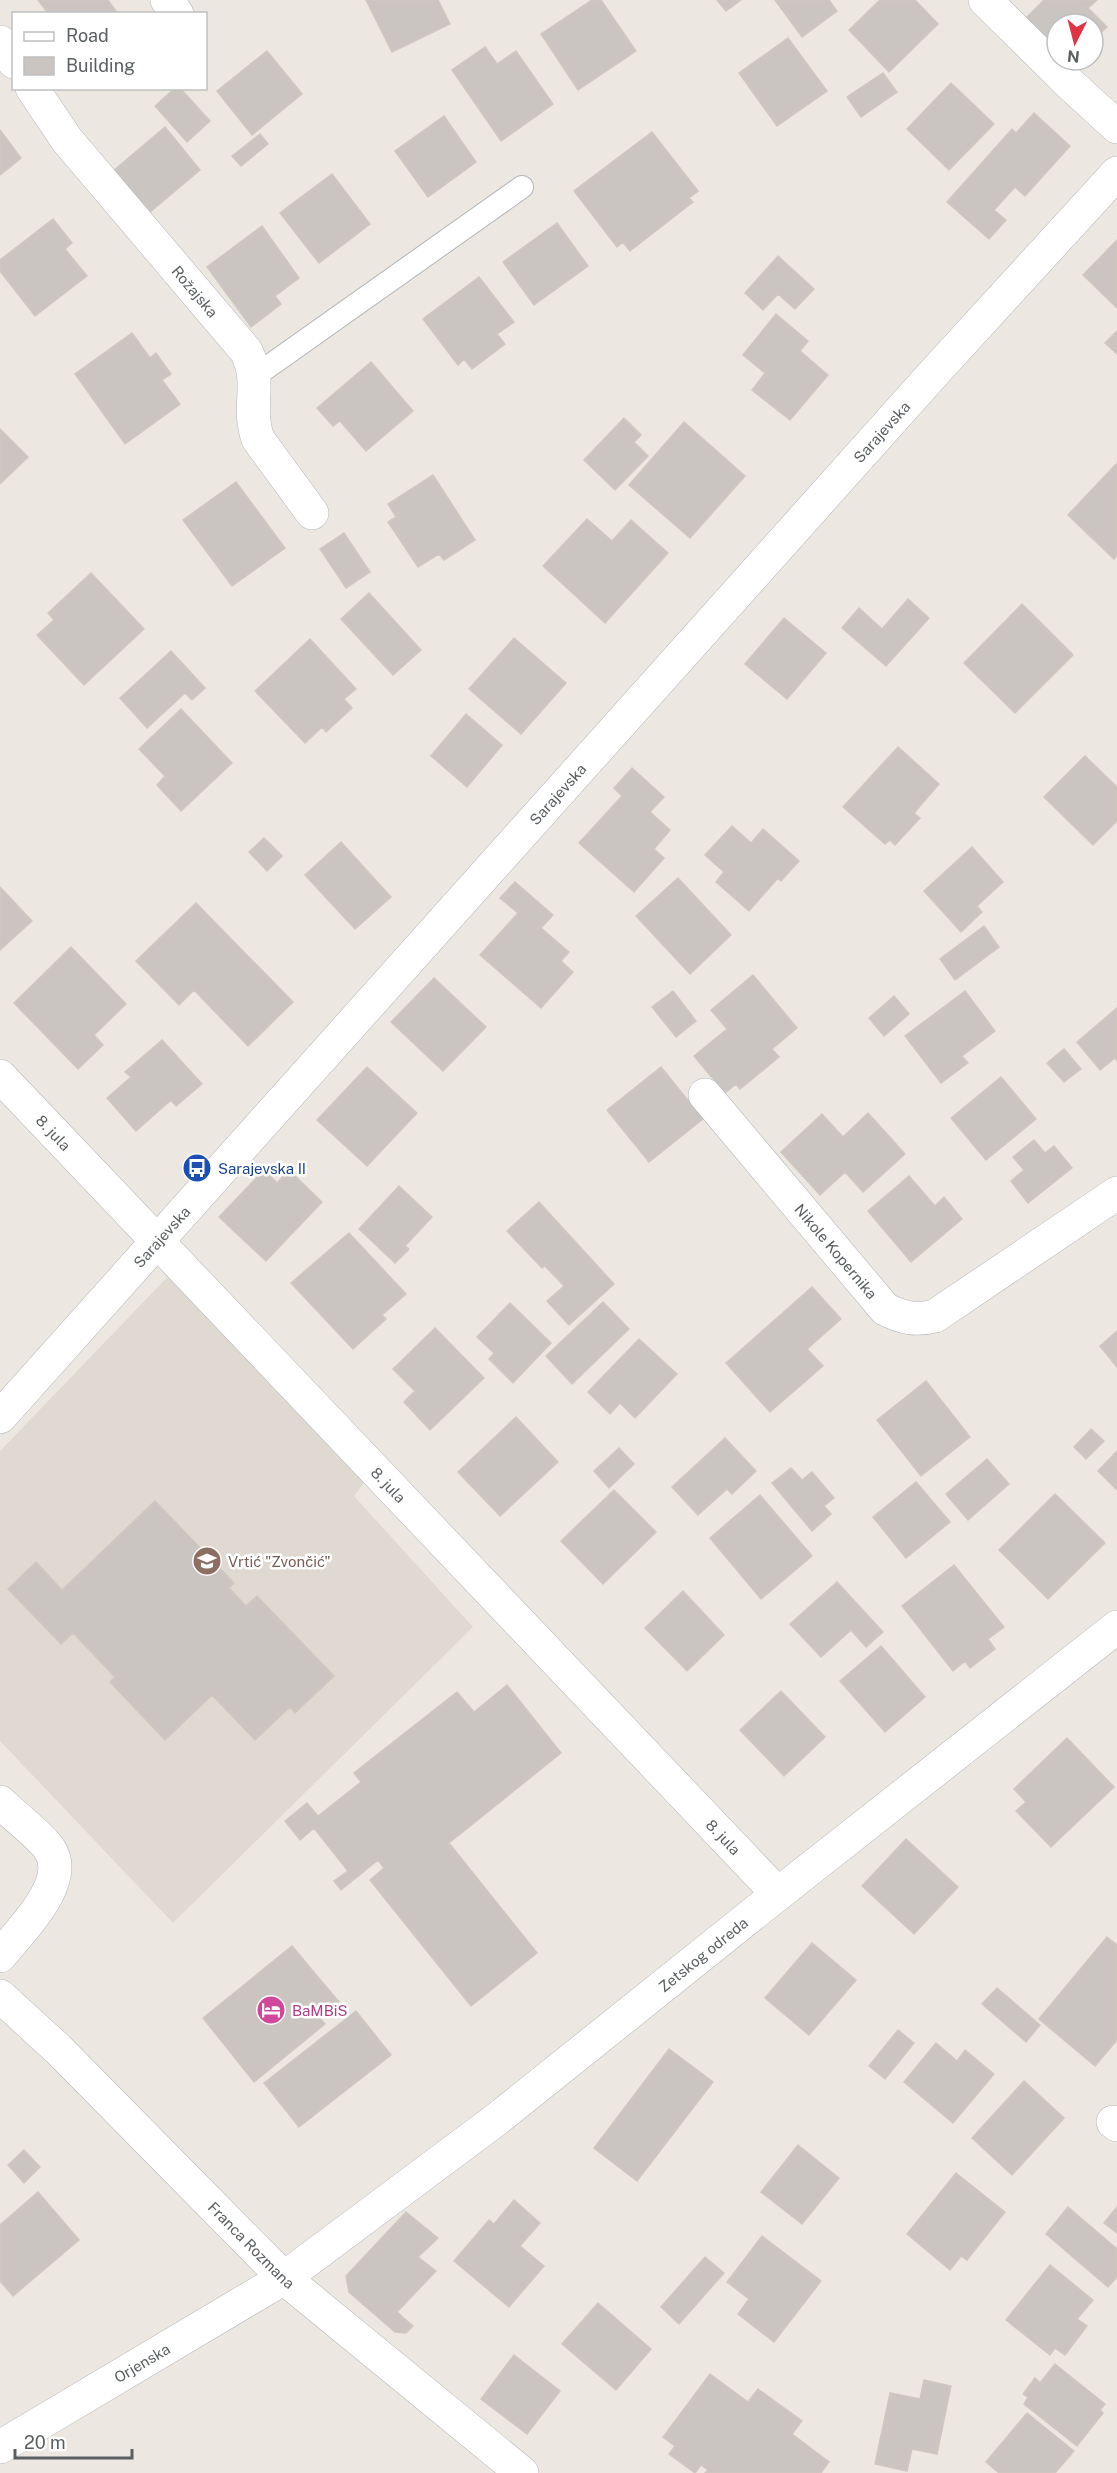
<svg xmlns="http://www.w3.org/2000/svg" width="1117" height="2473" font-family="'Public Sans',sans-serif">
<rect width="100%" height="100%" fill="#ece8e1"/>
<path fill="#dfd9d2" d="M 180,1264 L 375,1469 L 354,1496 L 473,1627 L 173,1923 L 0,1741 L 0,1451 Z"/>
<path fill="#cac5c0" stroke="#d0c8c0" stroke-width="1.5" d="M 38,0 L 108,0 L 118,14 L 45,14 L 47,12 Z
M 366,0 L 438,0 L 450,24 L 392,52 Z
M 592,0 L 601,0 L 636,51 L 578,90 L 541,34 Z
M 717,0 L 741,0 L 726,11 Z
M 775,0 L 829,0 L 837,11 L 802,37 Z
M 880,0 L 915,0 L 938,24 L 889,72 L 849,30 Z
M 1044,0 L 1097,0 L 1088,8 L 1107,27 L 1093,40 L 1093,24 L 1057,24 L 1057,51 L 1025,19 Z
M 788,38 L 827,91 L 777,126 L 739,73 Z
M 485,47 L 497,64 L 516,51 L 553,104 L 501,141 L 452,70 Z
M 267,51 L 302,94 L 252,135 L 217,91 Z
M 883,73 L 897,92 L 861,117 L 847,97 Z
M 951,83 L 994,124 L 949,170 L 907,129 Z
M 175,88 L 180,88 L 210,121 L 187,142 L 155,106 Z
M 1034,113 L 1070,146 L 1025,196 L 1015,187 L 994,210 L 1006,220 L 989,239 L 947,202 L 1012,129 L 1016,133 Z
M 444,116 L 476,162 L 428,197 L 395,151 Z
M 165,127 L 200,170 L 149,213 L 113,171 Z
M 0,130 L 21,158 L 0,175 Z
M 652,132 L 698,191 L 689,198 L 693,202 L 630,251 L 623,242 L 617,247 L 574,191 Z
M 260,134 L 268,144 L 241,166 L 232,156 Z
M 332,174 L 370,224 L 319,263 L 280,213 Z
M 53,219 L 72,243 L 65,249 L 87,276 L 35,316 L 0,271 L 0,260 Z
M 557,223 L 588,266 L 534,305 L 503,262 Z
M 262,226 L 299,278 L 275,296 L 281,304 L 251,327 L 207,267 Z
M 1117,240 L 1117,308 L 1083,275 Z
M 778,256 L 814,289 L 795,309 L 778,294 L 763,310 L 745,293 Z
M 479,277 L 514,322 L 497,334 L 505,344 L 472,369 L 464,359 L 458,365 L 423,319 Z
M 776,314 L 808,341 L 800,351 L 828,375 L 790,420 L 752,390 L 765,373 L 743,355 Z
M 1117,331 L 1117,354 L 1105,343 Z
M 132,333 L 150,358 L 156,353 L 171,374 L 162,380 L 180,404 L 125,444 L 75,374 Z
M 371,362 L 413,411 L 366,451 L 340,421 L 333,426 L 317,408 Z
M 624,418 L 641,435 L 634,442 L 648,456 L 615,490 L 584,460 Z
M 684,422 L 745,476 L 690,538 L 629,485 Z
M 0,429 L 28,457 L 0,484 Z
M 1117,463 L 1117,555 L 1114,559 L 1068,515 Z
M 433,475 L 475,540 L 444,560 L 439,554 L 418,567 L 388,522 L 396,517 L 388,504 Z
M 236,482 L 285,548 L 232,586 L 183,520 Z
M 587,519 L 612,541 L 631,520 L 668,553 L 605,623 L 543,566 Z
M 344,533 L 370,572 L 346,588 L 320,549 Z
M 91,573 L 144,629 L 84,685 L 37,635 L 54,620 L 48,613 Z
M 369,593 L 421,650 L 393,675 L 341,619 Z
M 908,599 L 929,618 L 886,666 L 842,628 L 859,608 L 882,629 Z
M 1022,604 L 1073,655 L 1015,713 L 964,663 Z
M 784,618 L 826,653 L 787,699 L 745,664 Z
M 514,638 L 566,683 L 521,734 L 469,689 Z
M 310,639 L 356,689 L 344,699 L 352,708 L 326,732 L 322,727 L 305,743 L 255,691 Z
M 171,651 L 205,688 L 192,700 L 185,693 L 147,728 L 120,698 Z
M 181,709 L 232,763 L 181,811 L 157,785 L 165,776 L 139,749 Z
M 466,714 L 502,745 L 467,787 L 431,756 Z
M 898,747 L 939,784 L 914,813 L 920,818 L 895,845 L 890,840 L 885,844 L 843,807 Z
M 1085,756 L 1117,787 L 1117,821 L 1093,845 L 1044,797 Z
M 632,768 L 664,797 L 650,812 L 670,830 L 654,849 L 664,858 L 634,892 L 579,843 L 622,796 L 614,788 Z
M 732,826 L 751,843 L 763,829 L 799,861 L 781,881 L 778,878 L 749,911 L 716,882 L 724,872 L 705,855 Z
M 264,838 L 282,856 L 267,871 L 249,852 Z
M 341,842 L 391,897 L 355,929 L 305,875 Z
M 972,847 L 1003,882 L 977,906 L 982,912 L 961,932 L 924,891 Z
M 678,878 L 731,935 L 690,974 L 636,916 Z
M 515,882 L 553,915 L 541,928 L 569,952 L 561,961 L 573,972 L 541,1008 L 480,955 L 518,913 L 500,898 Z
M 0,887 L 32,921 L 0,950 Z
M 196,903 L 293,1002 L 248,1046 L 194,990 L 179,1005 L 136,961 Z
M 984,926 L 999,947 L 955,980 L 940,959 Z
M 71,947 L 126,1004 L 94,1035 L 103,1045 L 78,1069 L 14,1003 Z
M 753,975 L 797,1028 L 772,1049 L 779,1057 L 740,1089 L 736,1084 L 725,1093 L 694,1056 L 727,1029 L 711,1010 Z
M 434,978 L 486,1027 L 443,1071 L 391,1022 Z
M 673,991 L 696,1021 L 676,1037 L 652,1007 Z
M 965,991 L 995,1031 L 962,1056 L 968,1063 L 941,1083 L 905,1036 Z
M 894,996 L 909,1014 L 884,1036 L 869,1018 Z
M 1117,1008 L 1117,1061 L 1115,1058 L 1100,1070 L 1077,1042 Z
M 162,1040 L 202,1084 L 176,1106 L 171,1100 L 136,1131 L 107,1098 L 131,1077 L 125,1072 Z
M 1064,1049 L 1081,1069 L 1064,1082 L 1047,1063 Z
M 367,1067 L 417,1113 L 367,1166 L 317,1120 Z
M 661,1067 L 703,1119 L 649,1162 L 607,1110 Z
M 1001,1077 L 1036,1119 L 986,1160 L 951,1118 Z
M 868,1113 L 905,1154 L 863,1192 L 845,1172 L 820,1195 L 781,1152 L 822,1114 L 843,1137 Z
M 1034,1140 L 1045,1153 L 1054,1146 L 1072,1168 L 1028,1203 L 1011,1181 L 1024,1170 L 1013,1157 Z
M 264,1170 L 277,1183 L 289,1170 L 322,1202 L 266,1261 L 219,1217 Z
M 909,1176 L 935,1206 L 944,1197 L 962,1219 L 911,1262 L 868,1211 Z
M 399,1186 L 432,1217 L 405,1246 L 409,1249 L 395,1263 L 359,1229 Z
M 539,1202 L 614,1284 L 569,1325 L 547,1301 L 564,1286 L 545,1266 L 542,1268 L 507,1231 Z
M 349,1233 L 406,1294 L 382,1315 L 386,1319 L 353,1349 L 291,1283 Z
M 812,1287 L 841,1319 L 807,1349 L 823,1366 L 770,1412 L 726,1363 Z
M 603,1302 L 629,1329 L 572,1384 L 546,1356 Z
M 510,1303 L 551,1343 L 513,1383 L 489,1359 L 494,1353 L 477,1337 Z
M 435,1328 L 484,1378 L 430,1430 L 404,1402 L 415,1391 L 393,1369 Z
M 1117,1331 L 1117,1367 L 1100,1346 Z
M 639,1339 L 677,1374 L 635,1418 L 620,1403 L 610,1414 L 588,1392 Z
M 926,1381 L 970,1437 L 921,1476 L 877,1420 Z
M 516,1417 L 558,1462 L 500,1516 L 458,1472 Z
M 1091,1429 L 1104,1441 L 1086,1459 L 1074,1447 Z
M 725,1438 L 756,1471 L 732,1494 L 727,1489 L 698,1515 L 672,1487 Z
M 619,1448 L 634,1464 L 609,1488 L 594,1471 Z
M 1117,1451 L 1117,1490 L 1098,1471 Z
M 987,1459 L 1009,1484 L 968,1520 L 946,1494 Z
M 791,1468 L 802,1480 L 812,1472 L 834,1498 L 824,1506 L 831,1514 L 812,1531 L 772,1483 Z
M 916,1482 L 950,1522 L 906,1558 L 873,1517 Z
M 614,1490 L 656,1532 L 603,1584 L 561,1541 Z
M 1055,1494 L 1105,1543 L 1048,1599 L 999,1550 Z
M 760,1495 L 812,1556 L 761,1599 L 710,1538 Z
M 155,1501 L 234,1583 L 229,1588 L 246,1606 L 257,1596 L 334,1676 L 295,1713 L 290,1707 L 255,1740 L 212,1695 L 165,1740 L 110,1682 L 115,1677 L 73,1633 L 61,1644 L 8,1589 L 36,1562 L 62,1590 Z
M 954,1565 L 1004,1627 L 988,1639 L 995,1649 L 970,1668 L 965,1661 L 953,1671 L 902,1606 Z
M 837,1582 L 883,1632 L 866,1647 L 851,1630 L 821,1657 L 790,1624 Z
M 683,1591 L 724,1635 L 687,1671 L 645,1628 Z
M 881,1646 L 925,1697 L 885,1732 L 840,1681 Z
M 507,1685 L 561,1753 L 449,1843 L 537,1953 L 471,2006 L 370,1880 L 384,1868 L 378,1860 L 341,1890 L 334,1881 L 348,1871 L 314,1828 L 300,1840 L 285,1821 L 307,1803 L 318,1816 L 361,1782 L 354,1773 L 457,1692 L 474,1712 Z
M 781,1691 L 825,1737 L 784,1776 L 740,1730 Z
M 1067,1738 L 1114,1787 L 1051,1847 L 1016,1811 L 1026,1802 L 1014,1789 Z
M 906,1839 L 958,1887 L 914,1934 L 862,1886 Z
M 1107,1937 L 1117,1945 L 1117,2040 L 1095,2066 L 1039,2019 Z
M 812,1943 L 856,1980 L 809,2035 L 765,1998 Z
M 292,1946 L 339,2002 L 320,2018 L 325,2024 L 254,2082 L 203,2018 Z
M 997,1988 L 1040,2025 L 1026,2042 L 982,2004 Z
M 356,2011 L 391,2055 L 299,2127 L 264,2083 Z
M 898,2030 L 914,2043 L 885,2079 L 869,2066 Z
M 936,2043 L 957,2061 L 965,2050 L 994,2074 L 953,2123 L 904,2082 Z
M 669,2049 L 713,2082 L 637,2181 L 594,2148 Z
M 1024,2081 L 1064,2118 L 1012,2175 L 972,2138 Z
M 798,2145 L 839,2178 L 802,2224 L 761,2192 Z
M 24,2150 L 40,2167 L 24,2183 L 8,2165 Z
M 956,2173 L 1005,2212 L 967,2260 L 961,2256 L 950,2270 L 907,2234 Z
M 38,2192 L 79,2240 L 13,2296 L 0,2281 L 0,2225 Z
M 514,2200 L 540,2223 L 520,2246 L 544,2266 L 509,2307 L 454,2261 L 489,2220 L 494,2224 Z
M 1068,2207 L 1117,2249 L 1117,2277 L 1108,2287 L 1046,2234 Z
M 1117,2207 L 1117,2233 L 1104,2223 Z
M 406,2212 L 438,2238 L 418,2257 L 436,2271 L 397,2312 L 413,2326 L 406,2333 L 395,2332 L 349,2292 L 346,2276 Z
M 762,2236 L 821,2281 L 774,2342 L 738,2314 L 749,2299 L 727,2282 Z
M 705,2257 L 724,2273 L 679,2324 L 661,2307 Z
M 1050,2265 L 1093,2300 L 1077,2319 L 1087,2326 L 1065,2355 L 1055,2348 L 1050,2355 L 1006,2320 Z
M 598,2303 L 651,2349 L 616,2390 L 562,2344 Z
M 514,2355 L 560,2391 L 527,2434 L 481,2399 Z
M 1055,2364 L 1105,2404 L 1100,2410 L 1103,2413 L 1077,2446 L 1024,2404 L 1028,2397 L 1023,2394 L 1035,2378 L 1040,2383 Z
M 710,2374 L 748,2402 L 758,2389 L 802,2421 L 792,2434 L 829,2462 L 821,2473 L 705,2473 L 708,2470 L 701,2465 L 695,2473 L 669,2454 L 675,2446 L 663,2437 Z
M 924,2380 L 951,2386 L 937,2454 L 912,2449 L 907,2471 L 875,2464 L 890,2393 L 920,2399 Z
M 1027,2413 L 1074,2451 L 1055,2473 L 999,2473 L 986,2462 Z"/>
<g fill="none" stroke-linecap="round" stroke-linejoin="round">
<g stroke="#b2b5b8" stroke-width="24">
<path id="lane" d="M 255,376 L 522,187"/>
</g>
<g stroke="#b2b5b8" stroke-width="34">
<g id="street">
<path d="M 167,0 L 177,14"/>
<path d="M 985,0 L 1069,83 L 1117,127"/>
<path d="M 0,42 L 14,62"/>
<path id="s1" d="M 32,88 L 67,140 L 246,351 C 263,384 246,406 258,439 L 312,513"/>
<path id="s2" d="M 0,1076 L 778,1894"/>
<path id="s3" d="M 705,1095 L 885,1309 C 903,1318 915,1321 935,1316 L 1117,1193"/>
<path id="s4" d="M 0,1417 L 933,374 L 1117,173"/>
<path d="M 0,1802 C 11,1813 44,1839 50,1850 C 71,1883 19,1932 0,1956"/>
<path d="M 1113,2122 L 1117,2125"/>
<path id="s5" d="M 0,2447 L 284,2278 L 497,2119 L 778,1894 L 1117,1627"/>
</g>
</g>
<g stroke="#b1b6b8" stroke-width="34">
<g id="secondary">
<path id="s6" d="M 0,1996 L 58,2049 L 284,2278 L 522,2473"/>
</g>
</g>
<use href="#lane" stroke="#fff" stroke-width="22"/>
<use href="#street" stroke="#fff" stroke-width="33"/>
<use href="#secondary" stroke="#fff" stroke-width="33"/>
</g>
<defs>
<g id="bus-disc" transform="scale(1.5)"><circle r="9.5" fill="#1a4fb4" stroke="#fff"/><path d="M-5-6H5V4H4V6H2V4H-2V6H-4V4H-5ZM-3.5-4V0h7V-4ZM-3.5 1.2v1.5H-2V1.2ZM2 1.2v1.5H3.5V1.2Z" fill="#fff"/></g>
<g id="school-disc" transform="scale(1.5)"><circle r="9.5" fill="#8d6e63" stroke="#fff"/><path d="M0-5L7-2L0 1L-7-2ZM-4 1L0 2.5L4 1V4Q0 6-4 4Z" fill="#fff"/></g>
<g id="hotel-disc" transform="scale(1.5)"><circle r="9.5" fill="#d1479c" stroke="#fff"/><path d="M-6-4.5h1.5V1H6V5H4.5V3h-9V5H-6ZM-4 0a1.8 1.8 0 1 1 3.6 0ZM.5 0V-2.5h3Q6-2.5 6 0Z" fill="#fff"/></g>
</defs>
<g fill-rule="evenodd">
<use href="#bus-disc" x="197" y="1168"/>
<use href="#school-disc" x="207" y="1561"/>
<use href="#hotel-disc" x="271" y="2010"/>
</g>
<g text-anchor="middle" dominant-baseline="central" stroke-width="5" stroke-linejoin="round" paint-order="stroke">
<g font-size="15" fill="#5a5f61" stroke="#fff">
<text stroke="none"><textPath href="#s1" startOffset="261">Rožajska</textPath></text>
<text stroke="none"><textPath href="#s4" startOffset="1322">Sarajevska</textPath></text>
<text stroke="none"><textPath href="#s4" startOffset="836">Sarajevska</textPath></text>
<text stroke="none"><textPath href="#s2" startOffset="78">8. jula</textPath></text>
<text stroke="none"><textPath href="#s4" startOffset="242">Sarajevska</textPath></text>
<text stroke="none"><textPath href="#s3" startOffset="204">Nikole Kopernika</textPath></text>
<text stroke="none"><textPath href="#s2" startOffset="564">8. jula</textPath></text>
<text stroke="none"><textPath href="#s2" startOffset="1050">8. jula</textPath></text>
<text stroke="none"><textPath href="#s5" startOffset="860">Zetskog odreda</textPath></text>
<text stroke="none"><textPath href="#s6" startOffset="354">Franca Rozmana</textPath></text>
<text stroke="none"><textPath href="#s5" startOffset="165">Orjenska</textPath></text>
</g>
<g font-size="15" fill="#164399" stroke="#fff" text-anchor="start">
<text x="218" y="1168">Sarajevska II</text>
</g>
<g font-size="15" fill="#785e54" stroke="#fff" text-anchor="start">
<text x="228" y="1561">Vrtić "Zvončić"</text>
</g>
<g font-size="15" fill="#b23c85" stroke="#fff" text-anchor="start">
<text x="292" y="2010">BaMBiS</text>
</g>
</g>
<rect x="12" y="12" width="195" height="78" fill="#ffffff" stroke="#bdbfc0" stroke-width="1.5"/>
<rect x="24" y="32" width="30" height="9" fill="#ffffff" stroke="#bdbfc0" stroke-width="1.5"/>
<text x="66" y="42" font-size="18" fill="#5a5f61">Road</text>
<rect x="24" y="57" width="30" height="18" fill="#cac5c0" stroke="#bdbfc0" stroke-width="1.5"/>
<text x="66" y="72" font-size="18" fill="#5a5f61">Building</text>
<g transform="translate(1075 42) rotate(186)"><circle r="28" fill="#ffffff" stroke="#bdbfc0" stroke-width="1.5"/>
<path d="M0-4.5L10 22L0 15L-10 22Z" fill="#e03344"/>
<text y="-9" font-size="16" font-weight="bold" text-anchor="middle" fill="#5a5f61">N</text>
</g>
<path d="M15 2449v9h117v-9" fill="none" stroke="#5a5f61" stroke-width="3"/>
<text x="24" y="2449" font-size="18" fill="#5a5f61" stroke="#ffffff" stroke-width="4.5" paint-order="stroke">20 m</text>
</svg>
